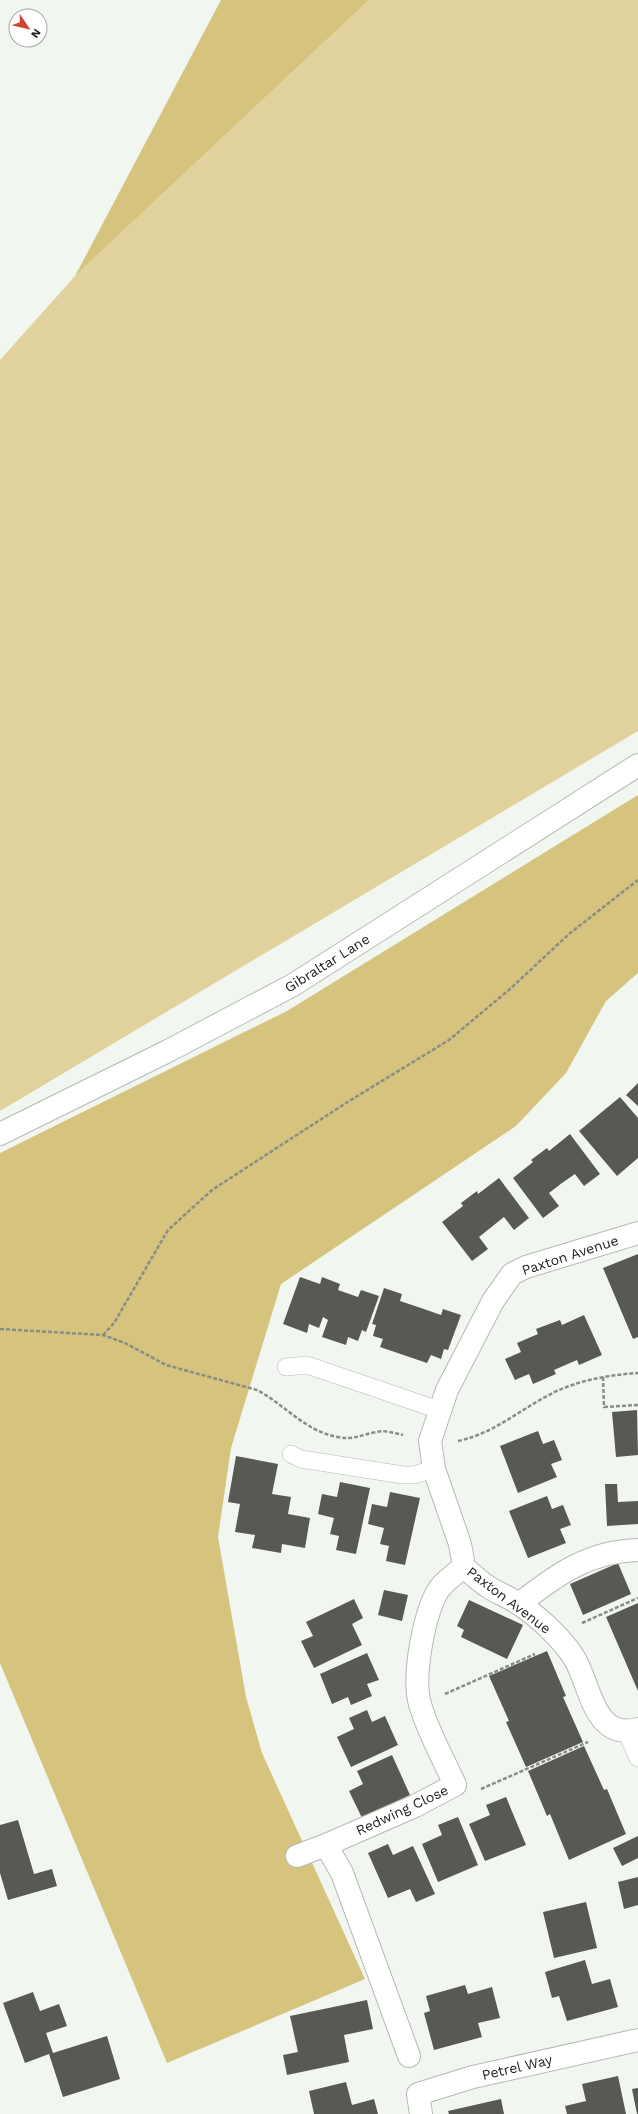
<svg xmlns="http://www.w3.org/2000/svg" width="638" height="2114" font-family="'Work Sans',sans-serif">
<rect width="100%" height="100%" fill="#f1f6f0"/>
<path fill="#e1d29d" d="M 369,0 L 638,0 L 638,731 L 0,1111 L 0,360 L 75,276 Z"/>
<path fill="#d6c37e" d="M 221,0 L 369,0 L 75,276 Z
M 638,795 L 638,973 L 606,1001 L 566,1073 L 516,1126 L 281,1284 L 231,1448 L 218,1537 L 246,1697 L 262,1753 L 365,1979 L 167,2063 L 0,1663 L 0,1153 L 287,1011 Z"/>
<path fill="#585953" d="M 638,1083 L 638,1106 L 626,1095 Z
M 620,1097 L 638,1118 L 638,1158 L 617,1176 L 579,1131 Z
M 570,1134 L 600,1174 L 584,1186 L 575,1174 L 562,1183 L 549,1193 L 559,1206 L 543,1218 L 513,1178 L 533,1162 L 531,1160 L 547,1148 L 549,1151 Z
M 499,1178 L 529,1218 L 514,1230 L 504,1217 L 479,1237 L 488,1249 L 472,1261 L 442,1222 L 463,1206 L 461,1203 L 477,1191 L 478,1194 Z
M 638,1254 L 638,1337 L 633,1339 L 603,1268 Z
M 300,1277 L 320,1284 L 322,1277 L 340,1284 L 338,1290 L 358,1297 L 361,1290 L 379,1296 L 366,1332 L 362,1330 L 358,1341 L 348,1337 L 346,1345 L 322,1337 L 328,1320 L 323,1317 L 319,1328 L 309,1324 L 307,1333 L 283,1324 Z
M 384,1288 L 402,1294 L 400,1301 L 421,1308 L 441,1315 L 443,1309 L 461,1315 L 448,1350 L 444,1349 L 441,1359 L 431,1355 L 427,1363 L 380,1347 L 383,1339 L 373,1336 L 376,1325 L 372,1324 Z
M 584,1315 L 602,1355 L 579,1365 L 577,1360 L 554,1370 L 556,1374 L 533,1384 L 529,1374 L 515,1380 L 505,1359 L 521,1352 L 517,1343 L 538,1334 L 536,1329 L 560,1320 L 562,1325 Z
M 637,1410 L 638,1455 L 616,1457 L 612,1412 Z
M 538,1431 L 543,1444 L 554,1440 L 562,1460 L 551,1464 L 557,1477 L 518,1493 L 500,1446 Z
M 236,1456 L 278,1464 L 272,1494 L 291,1497 L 288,1514 L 310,1518 L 305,1548 L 282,1544 L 281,1553 L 252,1548 L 255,1535 L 235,1532 L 240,1504 L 228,1502 Z
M 340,1482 L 370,1488 L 356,1554 L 336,1550 L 339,1536 L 330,1534 L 334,1518 L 318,1514 L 322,1494 L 337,1497 Z
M 605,1484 L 617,1484 L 618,1502 L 638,1501 L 638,1524 L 607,1526 Z
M 390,1492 L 420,1498 L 405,1565 L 386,1561 L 389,1546 L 380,1544 L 384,1528 L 368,1524 L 372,1504 L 387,1507 Z
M 547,1496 L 552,1509 L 563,1505 L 571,1525 L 560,1529 L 566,1543 L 528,1558 L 509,1511 Z
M 618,1563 L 631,1594 L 583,1615 L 570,1584 Z
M 384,1590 L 408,1595 L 402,1621 L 378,1615 Z
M 354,1599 L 363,1618 L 352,1624 L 362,1645 L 314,1668 L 301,1641 L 313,1636 L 306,1622 Z
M 469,1600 L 523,1625 L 507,1659 L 461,1637 L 464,1630 L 457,1626 Z
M 638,1603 L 638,1691 L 606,1617 Z
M 547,1651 L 566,1696 L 563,1697 L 583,1742 L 526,1767 L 506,1722 L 509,1721 L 489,1676 Z
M 367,1653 L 379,1680 L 367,1684 L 372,1696 L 351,1705 L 348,1697 L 332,1704 L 320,1674 Z
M 367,1710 L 372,1722 L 385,1716 L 398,1745 L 351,1767 L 337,1737 L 354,1729 L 349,1718 Z
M 584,1746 L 604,1790 L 607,1789 L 626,1834 L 569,1860 L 550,1814 L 547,1816 L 528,1771 Z
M 392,1755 L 410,1795 L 362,1818 L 349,1791 L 363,1784 L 357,1771 Z
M 506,1797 L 526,1845 L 485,1861 L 469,1824 L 490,1815 L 486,1805 Z
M 458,1817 L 478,1865 L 438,1882 L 422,1844 L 442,1835 L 438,1825 Z
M 18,1820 L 34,1874 L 52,1869 L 57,1886 L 8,1900 L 0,1873 L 0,1825 Z
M 638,1836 L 638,1858 L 622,1866 L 613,1848 Z
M 388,1844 L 393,1855 L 413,1846 L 435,1894 L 416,1902 L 410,1889 L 388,1898 L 368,1853 Z
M 638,1877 L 638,1905 L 624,1909 L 618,1882 Z
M 586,1902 L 597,1948 L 554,1958 L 543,1912 Z
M 585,1960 L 592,1984 L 610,1979 L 618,2007 L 567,2021 L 559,1996 L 552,1998 L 545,1972 Z
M 465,1985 L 468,1994 L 492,1987 L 500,2018 L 478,2023 L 482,2037 L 434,2050 L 424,2013 L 430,2011 L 426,1996 Z
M 33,1992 L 40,2011 L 59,2004 L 67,2026 L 46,2033 L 53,2053 L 107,2036 L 120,2079 L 63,2097 L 49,2054 L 25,2063 L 3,2003 Z
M 367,2000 L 373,2029 L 344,2035 L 349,2062 L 287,2075 L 283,2055 L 298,2052 L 290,2016 Z
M 618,2076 L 626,2114 L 567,2114 L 565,2106 L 586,2101 L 582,2084 Z
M 346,2082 L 352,2105 L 374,2099 L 378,2114 L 314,2114 L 309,2091 Z
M 638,2088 L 638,2114 L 637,2114 L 632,2089 Z
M 501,2099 L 504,2114 L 449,2114 L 448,2111 Z"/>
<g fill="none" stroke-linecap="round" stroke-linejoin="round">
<g stroke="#b5bab3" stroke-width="18">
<path id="service" d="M 286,1367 L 307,1365 L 439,1410
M 291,1454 L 301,1459 L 403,1475 L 413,1475 L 434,1469
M 626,1731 L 638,1758"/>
</g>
<g stroke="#b5bab3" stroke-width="24">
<path id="minor" d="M 0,1134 L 168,1051 L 293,985 L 638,765
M 638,1233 L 526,1267 L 512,1274 L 493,1301 L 447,1390 L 430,1441 L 434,1469 L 460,1544 L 464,1567 C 471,1573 479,1581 487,1586 C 497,1593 509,1597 519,1604 C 538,1616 561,1638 573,1656 C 591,1683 592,1741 638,1729
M 519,1604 C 556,1575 589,1551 638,1550
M 297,1856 L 326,1845
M 409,2056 L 342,1873 L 326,1845 L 415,1806 L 455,1785 C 444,1760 427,1730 420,1704 C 412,1677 424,1613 439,1589 C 445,1581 456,1573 464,1567
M 421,2114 L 418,2094 L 473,2077 L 638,2040"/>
</g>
<path stroke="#898c88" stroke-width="2.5" stroke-dasharray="4 2" stroke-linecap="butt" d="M 0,1329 L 103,1335 L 125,1343 L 166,1365 L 257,1390 C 284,1404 306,1432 338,1437 C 354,1440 361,1435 376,1432 C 386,1430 394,1433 403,1435
M 103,1335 L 114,1323 L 168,1230 L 212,1190 L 346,1103 L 449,1040 L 510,989 L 569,934 L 638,880
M 603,1377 L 604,1407 L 638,1405
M 458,1441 C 492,1434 517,1412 547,1396 C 574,1381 607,1375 638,1373
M 582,1623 L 638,1598
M 445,1694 L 535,1654
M 481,1789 L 588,1742"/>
<use href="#service" stroke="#fff" stroke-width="17"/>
<use href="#minor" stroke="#fff" stroke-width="22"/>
</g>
<g text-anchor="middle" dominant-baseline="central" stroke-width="4" stroke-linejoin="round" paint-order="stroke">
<g font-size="14" fill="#202220" stroke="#fff">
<text transform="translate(327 963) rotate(-32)">Gibraltar Lane</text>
<text transform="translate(570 1255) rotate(-18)">Paxton Avenue</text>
<text transform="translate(509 1600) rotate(37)">Paxton Avenue</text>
<text transform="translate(402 1810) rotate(-25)">Redwing Close</text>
<text transform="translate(517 2067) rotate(-13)">Petrel Way</text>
</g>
</g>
<g transform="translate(28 28) rotate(125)"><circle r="19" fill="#ffffff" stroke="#a6a7a6"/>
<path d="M0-3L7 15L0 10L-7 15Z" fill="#d14432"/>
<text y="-6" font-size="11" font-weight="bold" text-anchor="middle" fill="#202220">N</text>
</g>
</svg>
